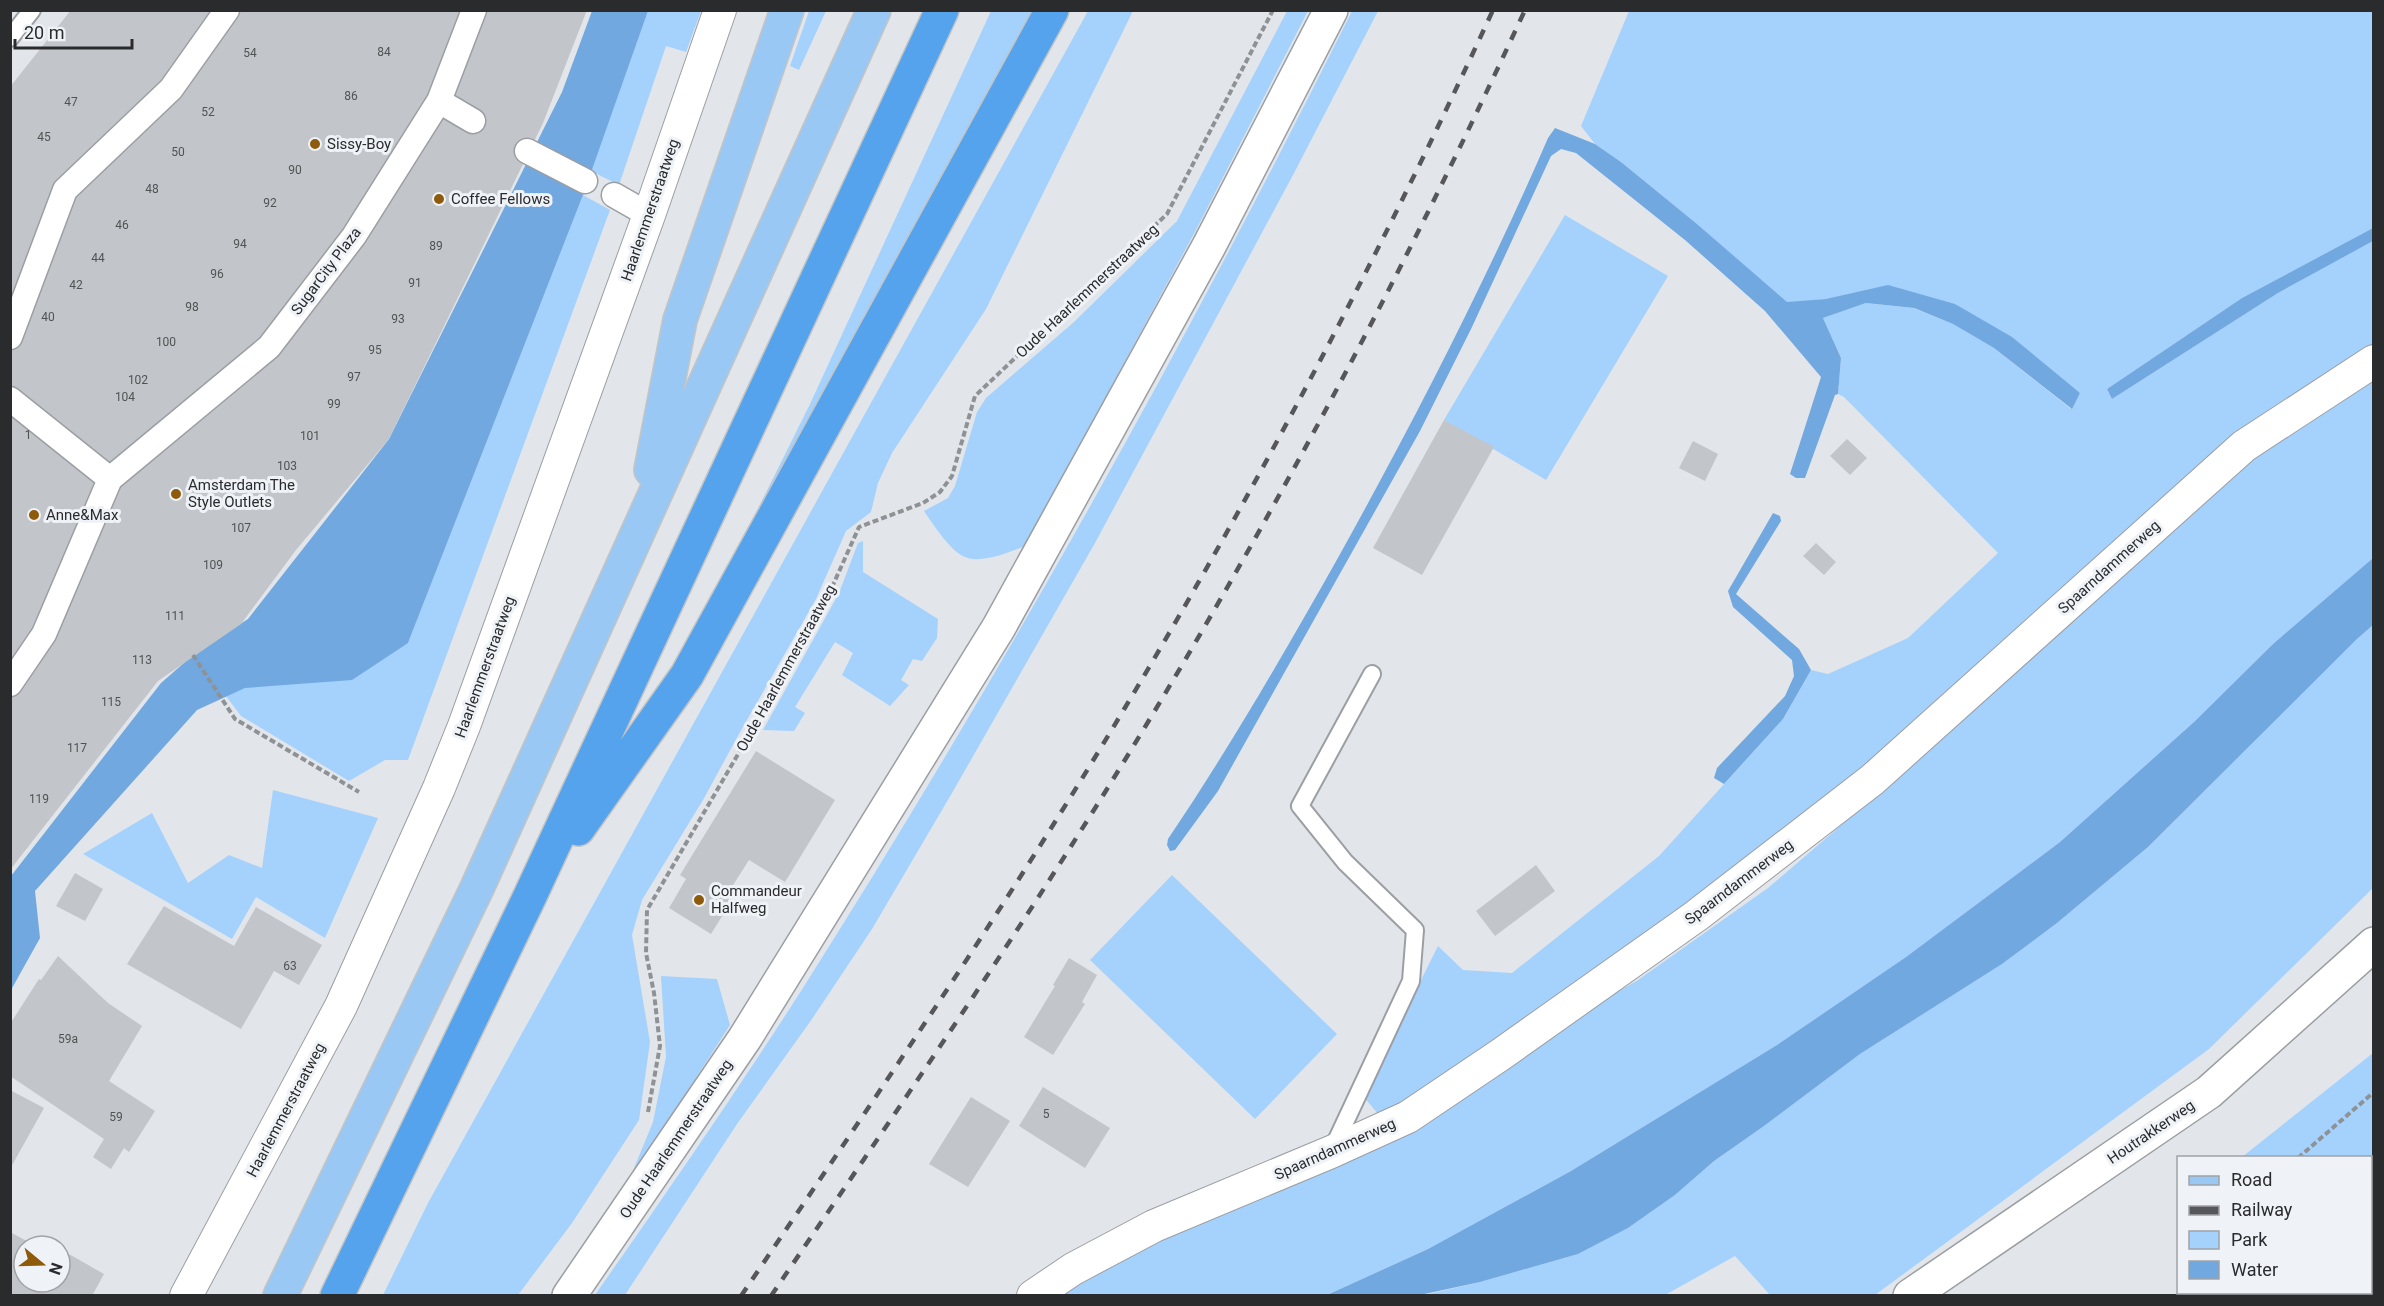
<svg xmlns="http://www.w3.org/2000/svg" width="2384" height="1306" font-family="Roboto,sans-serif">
<rect width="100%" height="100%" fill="#e2e6ea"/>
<path fill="#a5d1fd" d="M 648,11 L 701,11 L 686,52 L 666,46 L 619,185 L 591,171 Z
M 809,11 L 826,11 L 799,70 L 790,66 Z
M 991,11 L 1038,11 L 713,599 L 810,404 Z
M 1088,11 L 1133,11 L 986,309 L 892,453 L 878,483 L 871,512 L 846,531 L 816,599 L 739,734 L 703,800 L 642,900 L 632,935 L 650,1042 L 639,1120 L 572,1223 L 518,1295 L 383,1295 L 428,1203 Z
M 1287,11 L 1308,11 L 1196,230 L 1025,546 C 1010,552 982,564 965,557 C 951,552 932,523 924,511 L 948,498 L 955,486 L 977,412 L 986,398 L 1074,322 L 1177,221 Z
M 1352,11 L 1378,11 L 1293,175 L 1095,543 L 952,793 L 872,929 L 812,1019 L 737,1124 L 625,1295 L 595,1295 C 665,1195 735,1094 801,991 C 1002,674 1185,346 1352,11 Z
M 1629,11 L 2373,11 L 2373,228 L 2242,298 L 2107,389 L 2112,399 L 2278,293 L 2373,241 L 2373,344 L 2271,415 L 1888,751 L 1549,1009 L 1396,1106 L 1378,1114 L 1363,1096 L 1438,946 L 1463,970 L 1512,973 L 1659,856 L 1783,719 L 1811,670 L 1828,674 L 1908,638 L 1998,553 L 1844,397 L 1838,394 L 1841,358 L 1823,318 L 1866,303 L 1913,308 L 1953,324 L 1994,348 L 2071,409 L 2080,393 L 1955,304 L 1826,299 L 1787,303 L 1697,224 L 1621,162 L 1595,144 L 1581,126 Z
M 583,195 L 610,210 L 408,760 L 385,760 L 349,781 L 241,716 L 226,696 L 245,688 L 408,643 Z
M 1565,215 L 1668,276 L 1546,480 L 1444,420 Z
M 2373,373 L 2373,558 L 2273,644 L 2194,722 L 2060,842 L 1906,957 L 1777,1045 L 1571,1171 L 1428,1249 L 1327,1295 L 1053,1296 L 1591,1007 L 1638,980 L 1768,888 L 1874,797 L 2130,557 L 2303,417 Z
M 863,541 L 863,572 L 938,619 L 937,638 L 922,661 L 913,659 L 901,680 L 909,685 L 890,706 L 842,675 L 853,653 L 835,642 L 795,707 L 805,713 L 794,731 L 763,730 L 839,593 L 858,543 Z
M 2373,625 L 2373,888 L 2209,1049 L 1875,1295 L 1770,1295 L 1735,1256 L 1665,1295 L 1420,1296 L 1480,1282 L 1578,1254 L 1628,1228 L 1675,1195 L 1714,1161 L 1764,1126 L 1860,1054 L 2002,964 L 2057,923 L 2148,847 L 2357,639 Z
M 273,790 L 378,818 L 325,938 L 256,897 L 232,939 L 83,854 L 152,813 L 188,883 L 229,855 L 262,868 Z
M 1172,875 L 1337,1034 L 1255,1119 L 1090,960 Z
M 661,976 L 717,979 L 730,1025 L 627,1185 L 653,1122 L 666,1057 Z
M 2373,1053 L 2373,1295 L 2296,1295 L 2291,1293 L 2370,1292 L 2370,1158 L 2242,1157 Z"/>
<path fill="#71a8e0" d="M 592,11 L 648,11 L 583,195 L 408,643 L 352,680 L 245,688 L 197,710 L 35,891 L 40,938 L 11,990 L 11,876 L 161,683 L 193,655 L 248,619 L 389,439 L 562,92 Z
M 1555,128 L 1595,144 L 1621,162 L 1697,224 L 1787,302 L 1826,299 L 1888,285 L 1955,304 L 2012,337 L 2080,393 L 2072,409 L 1994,348 L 1953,324 L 1914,308 L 1866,303 L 1823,318 L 1841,358 L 1838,394 L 1835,395 L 1805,478 L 1796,478 L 1790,474 L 1821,377 L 1765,311 L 1685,240 L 1576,153 L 1561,149 L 1551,156 L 1472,327 L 1420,431 L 1218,791 L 1175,850 L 1170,851 L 1167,845 L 1168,839 C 1230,747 1285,652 1339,556 C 1415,419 1486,281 1548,138 Z
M 2373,228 L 2373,241 L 2278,293 L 2112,399 L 2107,389 L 2242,298 Z
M 1773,513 L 1780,516 L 1781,521 L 1736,594 L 1799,649 L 1811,670 L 1783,719 L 1724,784 L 1714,778 L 1717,768 L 1785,696 L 1794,676 L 1792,660 L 1733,607 L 1728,591 Z
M 2373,558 L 2373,625 L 2357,639 L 2148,847 L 2057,923 L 2002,964 L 1860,1054 L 1764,1126 L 1714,1161 L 1675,1195 L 1628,1228 L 1578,1254 L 1480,1282 L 1420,1295 L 1327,1295 L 1428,1249 L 1571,1171 L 1777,1045 L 1906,957 L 2060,842 L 2194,722 L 2273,644 Z"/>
<path fill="#c2c6ca" d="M 71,10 L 587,10 L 543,123 L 389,439 L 296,550 L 241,624 L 158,681 L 10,870 L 10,87 Z
M 1444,420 L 1494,447 L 1422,575 L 1373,548 Z
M 1847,439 L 1867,458 L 1850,475 L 1830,456 Z
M 1693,441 L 1718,454 L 1705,481 L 1679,468 Z
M 1816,543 L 1836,562 L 1824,575 L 1803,556 Z
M 756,751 L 835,800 L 785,882 L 749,860 L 728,893 L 734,897 L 711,934 L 669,908 L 686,879 L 680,875 Z
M 1536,865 L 1555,891 L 1495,936 L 1476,911 Z
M 75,873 L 103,889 L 85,921 L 56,906 Z
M 164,906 L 234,946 L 256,907 L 322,945 L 299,985 L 274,971 L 241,1029 L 127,964 Z
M 58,956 L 108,1003 L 142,1026 L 109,1081 L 155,1111 L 129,1152 L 124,1148 L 111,1169 L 93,1157 L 104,1139 L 10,1076 L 10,1024 L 39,979 L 41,980 Z
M 1069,958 L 1097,975 L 1082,1002 L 1085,1004 L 1053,1055 L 1024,1037 L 1055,986 L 1053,985 Z
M 1043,1087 L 1110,1128 L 1085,1168 L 1019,1126 Z
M 10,1090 L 44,1108 L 10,1169 Z
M 971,1097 L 1010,1121 L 968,1187 L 929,1164 Z
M 10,1232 L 36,1246 L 24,1246 L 24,1282 L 60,1282 L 60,1249 L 104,1274 L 92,1296 L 10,1296 Z"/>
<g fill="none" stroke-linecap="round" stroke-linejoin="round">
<g stroke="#9b9ea2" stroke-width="20">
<path id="service" d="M 10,38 L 32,10
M 1332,1150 L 1411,981 L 1415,930 L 1345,862 L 1300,806 L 1372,674"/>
</g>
<g stroke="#9b9ea2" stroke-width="27">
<path id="pedestrian" d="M 439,101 L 473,121
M 527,151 L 585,181
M 614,195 L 649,215
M 10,337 L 65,190 L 171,89 L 227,10
M 10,399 L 110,479
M 10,684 L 44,634 L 110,479 L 269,347 L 354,236 L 439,101 L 474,10"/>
</g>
<g stroke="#9b9ea2" stroke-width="34">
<path id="minor" d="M 186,1296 L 341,1006 L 439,788 L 464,726 L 649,215 L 720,10
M 1033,1296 L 1073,1269 L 1154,1226 L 1331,1152 L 1408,1117 L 1500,1055 L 1696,916 L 1872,780 L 2244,446 L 2374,361"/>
</g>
<g stroke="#9b9ea2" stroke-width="36">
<path id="tertiary" d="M 569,1296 L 745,1038 L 999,627 L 1209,246 L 1331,10
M 1910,1296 L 2209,1092 L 2374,944"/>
</g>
<g stroke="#c3c4c4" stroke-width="36">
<path id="primary" d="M 651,470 L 680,320 L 787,10
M 280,1296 L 477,888 L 874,10"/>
</g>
<g stroke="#c3c4c4" stroke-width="36">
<path id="motorway" d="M 578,829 L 687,675 L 1052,10
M 337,1296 L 530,896 L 942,10"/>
</g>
<path stroke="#8f9295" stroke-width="4" stroke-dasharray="6 3" stroke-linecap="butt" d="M 193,655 L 235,719 L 359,792
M 648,1112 L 660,1046 L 654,993 L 646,953 L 647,910 L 820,614 L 859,527 L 923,503 L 940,492 L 952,476 L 975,396 L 1167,214 L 1273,10
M 2298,1158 L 2374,1092
M 2324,1292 L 2328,1296"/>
<use href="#service" stroke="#fff" stroke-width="16"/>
<use href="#pedestrian" stroke="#fff" stroke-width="24"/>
<use href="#minor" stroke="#fff" stroke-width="32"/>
<use href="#tertiary" stroke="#fff" stroke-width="33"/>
<use href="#primary" stroke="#9ac8f4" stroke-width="33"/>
<use href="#motorway" stroke="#56a3ed" stroke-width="33"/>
<path stroke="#56575a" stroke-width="4.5" stroke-dasharray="10 10" stroke-linecap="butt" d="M 741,1296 C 873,1101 1006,907 1126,706 C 1261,481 1383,248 1493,10
M 771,1296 C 885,1128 1000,961 1107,789 C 1262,539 1401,278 1525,10"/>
</g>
<g fill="#8e5a0b" stroke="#eff3f7" stroke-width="2">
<circle cx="315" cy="144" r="6"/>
<circle cx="439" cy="199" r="6"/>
<circle cx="176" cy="494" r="6"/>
<circle cx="34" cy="515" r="6"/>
<circle cx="699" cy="900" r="6"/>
</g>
<g text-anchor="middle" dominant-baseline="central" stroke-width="6" stroke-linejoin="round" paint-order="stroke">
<g font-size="12" fill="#505254">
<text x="384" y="52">84</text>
<text x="250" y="53">54</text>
<text x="351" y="96">86</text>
<text x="71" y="102">47</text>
<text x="208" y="112">52</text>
<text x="44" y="137">45</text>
<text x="178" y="152">50</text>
<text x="295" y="170">90</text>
<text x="152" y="189">48</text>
<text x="270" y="203">92</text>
<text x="122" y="225">46</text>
<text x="240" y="244">94</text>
<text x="436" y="246">89</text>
<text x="98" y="258">44</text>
<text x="217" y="274">96</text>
<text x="415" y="283">91</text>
<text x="76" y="285">42</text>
<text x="192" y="307">98</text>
<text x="48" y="317">40</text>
<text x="398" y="319">93</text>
<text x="166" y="342">100</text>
<text x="375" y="350">95</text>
<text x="354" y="377">97</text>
<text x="138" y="380">102</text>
<text x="125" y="397">104</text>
<text x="334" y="404">99</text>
<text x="28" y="435">1</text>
<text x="310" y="436">101</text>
<text x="287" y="466">103</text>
<text x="241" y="528">107</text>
<text x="213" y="565">109</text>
<text x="175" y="616">111</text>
<text x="142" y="660">113</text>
<text x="111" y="702">115</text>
<text x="77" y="748">117</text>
<text x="39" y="799">119</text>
<text x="290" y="966">63</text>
<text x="68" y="1039">59a</text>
<text x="1046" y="1114">5</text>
<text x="116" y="1117">59</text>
</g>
<g font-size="15" fill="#2a2b2d" stroke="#eff3f7" text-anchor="start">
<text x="327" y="144">Sissy-Boy</text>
<text x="451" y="199">Coffee Fellows</text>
<text x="188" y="485">Amsterdam The<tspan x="188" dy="17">Style Outlets</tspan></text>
<text x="46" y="515">Anne&amp;Max</text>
<text x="711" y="891">Commandeur<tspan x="711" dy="17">Halfweg</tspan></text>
</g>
<g font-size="15" fill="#2a2b2d" stroke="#eff3f7">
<text transform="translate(650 210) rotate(-71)">Haarlemmerstraatweg</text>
<text transform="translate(326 271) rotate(-53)">SugarCity Plaza</text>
<text transform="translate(1087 291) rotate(-43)">Oude Haarlemmerstraatweg</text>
<text transform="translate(2109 567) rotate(-42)">Spaarndammerweg</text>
<text transform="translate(485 667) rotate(-70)">Haarlemmerstraatweg</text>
<text transform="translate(786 668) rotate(-61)">Oude Haarlemmerstraatweg</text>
<text transform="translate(1739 882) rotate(-37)">Spaarndammerweg</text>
<text transform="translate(286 1110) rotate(-62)">Haarlemmerstraatweg</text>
<text transform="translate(2151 1132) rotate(-34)">Houtrakkerweg</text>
<text transform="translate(676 1139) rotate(-56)">Oude Haarlemmerstraatweg</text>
<text transform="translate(1335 1149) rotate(-24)">Spaarndammerweg</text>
</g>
</g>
<rect width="2384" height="1306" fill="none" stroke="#2a2b2d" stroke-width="24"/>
<rect x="2177" y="1156" width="195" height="138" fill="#eff3f7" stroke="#a0a3a6" stroke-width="1.5"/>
<rect x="2189" y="1176" width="30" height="9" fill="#9ac8f4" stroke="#a0a3a6" stroke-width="1.5"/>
<text x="2231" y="1186" font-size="18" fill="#2a2b2d">Road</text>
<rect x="2189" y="1206" width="30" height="9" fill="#56575a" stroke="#a0a3a6" stroke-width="1.5"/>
<text x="2231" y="1216" font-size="18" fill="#2a2b2d">Railway</text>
<rect x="2189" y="1231" width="30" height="18" fill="#a5d1fd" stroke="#a0a3a6" stroke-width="1.5"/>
<text x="2231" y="1246" font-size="18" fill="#2a2b2d">Park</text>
<rect x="2189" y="1261" width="30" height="18" fill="#71a8e0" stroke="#a0a3a6" stroke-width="1.5"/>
<text x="2231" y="1276" font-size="18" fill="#2a2b2d">Water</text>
<g transform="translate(42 1264) rotate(109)"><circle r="28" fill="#eff3f7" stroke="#a0a3a6" stroke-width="1.5"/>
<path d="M0-4.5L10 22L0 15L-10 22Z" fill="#8e5a0b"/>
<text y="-9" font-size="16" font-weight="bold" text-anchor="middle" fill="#2a2b2d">N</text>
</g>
<path d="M15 39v9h117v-9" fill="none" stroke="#2a2b2d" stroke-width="3"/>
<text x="24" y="39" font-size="18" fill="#2a2b2d" stroke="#eff3f7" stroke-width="4.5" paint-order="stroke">20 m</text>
</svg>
